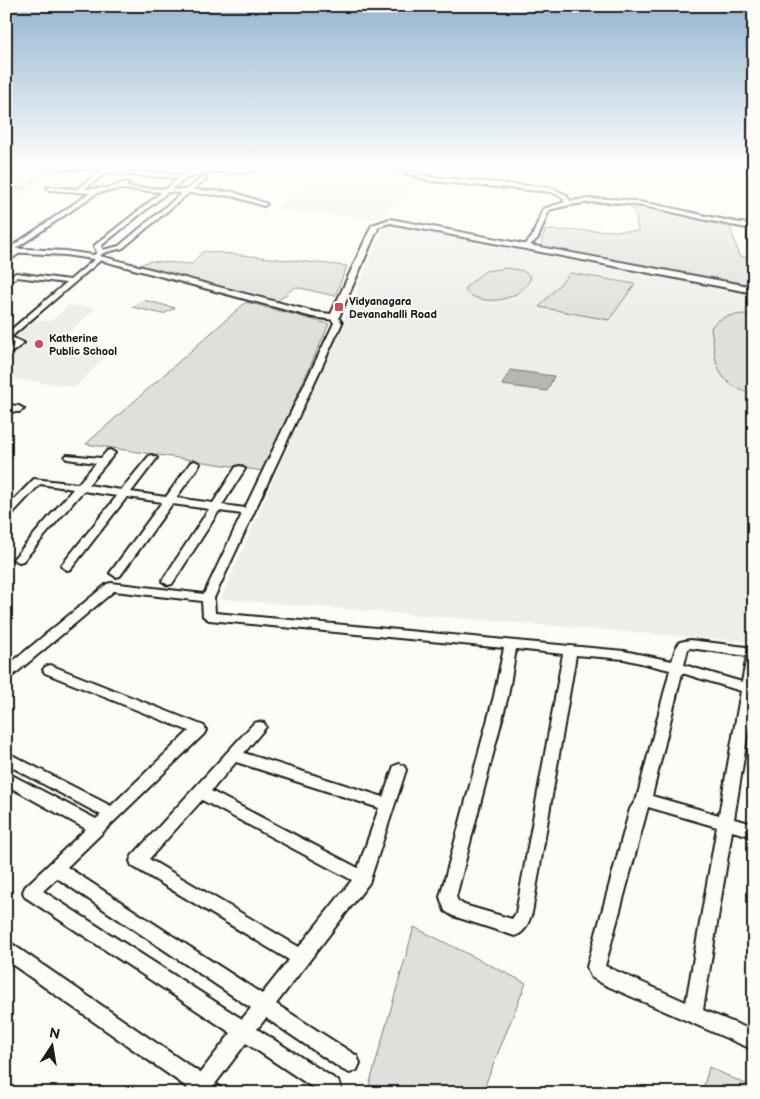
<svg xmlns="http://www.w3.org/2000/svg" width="760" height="1099" font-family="'Balsamiq Sans',sans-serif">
<rect width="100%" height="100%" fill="#fdfcf7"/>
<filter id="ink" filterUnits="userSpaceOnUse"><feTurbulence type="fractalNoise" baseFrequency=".02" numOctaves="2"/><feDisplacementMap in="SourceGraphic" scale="10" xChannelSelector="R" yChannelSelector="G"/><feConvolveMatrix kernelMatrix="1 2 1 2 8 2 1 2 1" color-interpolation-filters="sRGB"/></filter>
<g filter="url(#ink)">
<path fill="#eeede9" d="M 265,166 L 379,166 L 422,180 L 380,219 L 274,210 L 302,183 L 260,179 Z
M 6,170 L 60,173 L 6,210 Z
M 386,223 L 754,295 L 754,642 L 221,599 Z
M 69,305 L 96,308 L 53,347 L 109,353 L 76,387 L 6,378 L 6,361 L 26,343 L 10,337 L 31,320 L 51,321 Z"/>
<path fill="#e0dfdb" stroke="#7e7e7c" d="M 13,171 L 45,173 L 23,189 L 6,188 L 6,176 Z
M 630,204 L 730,226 L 739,256 L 754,258 L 754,287 L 540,247 L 545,230 L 638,231 L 636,216 Z
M 203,251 L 347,266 L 335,296 L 295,287 L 277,302 L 140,265 L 149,261 L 192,264 Z
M 507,268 L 523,271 L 531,277 C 523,300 484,308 466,292 L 466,287 L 485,271 Z
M 570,273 L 635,284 L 609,320 L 539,307 Z
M 144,300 L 175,308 L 163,314 L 132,307 Z
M 246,302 L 329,324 L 263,471 L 86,444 Z
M 754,314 L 754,395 C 713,382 717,365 711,328 C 719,314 740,314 754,314 Z
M 414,927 L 526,983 L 482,1093 L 367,1093 Z
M 709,1067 L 754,1088 L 754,1093 L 702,1093 Z"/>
<path fill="#b7b6b2" stroke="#797876" d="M 510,370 L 554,376 L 547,391 L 502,385 Z"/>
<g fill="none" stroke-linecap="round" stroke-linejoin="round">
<g stroke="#1c1c1c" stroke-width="4">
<path id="minor" d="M 40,166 L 108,167 L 117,170 L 183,175 L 201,168 L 254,168 L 256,171 C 218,176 206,162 172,189 L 186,190 L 204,176 L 206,179 L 193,190 L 233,192 L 267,204 L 264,206 L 232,196 L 189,193 L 123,248 L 103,253 L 100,256 L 103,258 L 102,259 L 11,337 L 24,343 L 6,357 L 6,351 L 14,344 L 6,341 L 6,334 L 66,283 L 17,277 L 6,283 L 6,278 L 16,273 L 70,280 L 95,259 L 92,257 L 97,252 L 94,246 L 95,245 L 162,192 L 119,189 L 97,193 L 12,251 L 8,251 L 8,249 L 90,193 L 49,190 L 47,187 L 77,189 L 103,170 L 43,168 ZM 109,171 L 116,174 L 179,178 L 166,189 L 125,187 L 129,184 L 126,182 L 109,188 L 84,189 ZM 168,192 L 182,193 L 119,246 L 103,250 L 101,246 Z
M 383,166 L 392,166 L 431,177 L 552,188 L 566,195 L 570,201 C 632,191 693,217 754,225 L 754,229 C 702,222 650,202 598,202 C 581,202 565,206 549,210 L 538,238 L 527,248 L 524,246 L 532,237 L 543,209 L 565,202 L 562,197 L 551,192 L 431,181 Z
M 751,231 L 754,232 L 753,258 L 750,256 L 748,233 Z
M 19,249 L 24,250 L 6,263 L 6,258 Z
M 331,315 L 337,315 L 342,323 L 214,598 L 215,613 L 624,651 L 672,661 L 676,648 L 680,642 L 690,640 L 754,648 L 754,695 L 734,819 L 754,824 L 754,837 L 732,831 L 703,1010 L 754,1031 L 754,1050 L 605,985 L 591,977 L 587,967 L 630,809 L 637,798 L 670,670 L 624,659 L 576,655 L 532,913 C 528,923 526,932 515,936 L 453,916 L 445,911 L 440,897 L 494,696 L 504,648 L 209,620 L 203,616 L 202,601 L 114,591 L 11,677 L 6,679 L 6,667 L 107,584 L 111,583 L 204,594 L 242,514 L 219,511 L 172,584 L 168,585 L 162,581 L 209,509 L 172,504 L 120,576 L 116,577 L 110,573 L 162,502 L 127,497 L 71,569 L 67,570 L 61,566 L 117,496 L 83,491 L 23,561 L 19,562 L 13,559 L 15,557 L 73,489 L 40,484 L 10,516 L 6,517 L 6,508 L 34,479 L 78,484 L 96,463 L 67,459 L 65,457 L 67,455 L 101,458 L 107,451 L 110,450 L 115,453 L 88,485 L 121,490 L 149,456 L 152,455 L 157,458 L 131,492 L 166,497 L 191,462 L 195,461 L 200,464 L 176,498 L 213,503 L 236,467 L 240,466 L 245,469 L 222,505 L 245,508 L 334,323 L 330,317 ZM 690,648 L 747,656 L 742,682 L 684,665 L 688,649 ZM 516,649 L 563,654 L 516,913 L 512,919 L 464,905 L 458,901 L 456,897 L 508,696 ZM 682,673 L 741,691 L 719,815 L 652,796 ZM 648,807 L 717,827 L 686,1002 L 605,966 Z
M 6,405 L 19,406 L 24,409 L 19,412 L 6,411 Z
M 50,665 L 204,726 L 206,730 L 204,734 L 67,867 L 262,994 L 289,960 L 132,866 L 130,861 L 132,856 L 254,723 L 259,722 L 264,723 L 266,727 L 244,753 L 383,797 L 394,766 L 399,764 L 404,766 L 406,770 L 369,883 L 276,1004 L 357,1056 L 360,1063 L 357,1070 L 350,1073 L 343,1070 L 266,1018 L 257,1029 L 338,1081 L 341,1088 L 339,1093 L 321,1093 L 246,1043 L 215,1084 L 219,1086 L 222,1093 L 186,1093 L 188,1088 L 6,960 L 6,942 L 12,944 L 200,1073 L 231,1033 L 25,897 L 23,892 L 25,887 L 86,829 L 6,785 L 6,772 L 96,819 L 101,815 L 6,764 L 6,752 L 111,806 L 189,731 L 45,673 L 43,670 L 45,667 ZM 236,762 L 379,808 L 358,868 L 211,791 ZM 202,800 L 352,880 L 299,947 L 149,859 ZM 57,878 L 251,1008 L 242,1019 L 43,891 Z"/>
</g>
<g stroke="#1c1c1c" stroke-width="4">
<path id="major" d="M 390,219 L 754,287 L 754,293 L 390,223 L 379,226 L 339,317 L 334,320 L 312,317 L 100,260 L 65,255 L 6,252 L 6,248 L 65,251 L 100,256 L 315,312 L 331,314 L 372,225 Z"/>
</g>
<use href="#minor" fill="#fdfcf7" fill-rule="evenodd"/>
<use href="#major" fill="#fdfcf7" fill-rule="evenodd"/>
</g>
</g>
<linearGradient id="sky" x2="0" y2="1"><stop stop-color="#94b5d2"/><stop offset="0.52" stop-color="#fefefb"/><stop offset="1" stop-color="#fefefb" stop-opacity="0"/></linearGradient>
<rect width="760" height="320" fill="url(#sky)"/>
<g fill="#d1495b" stroke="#fdfcf7" stroke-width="2">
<rect x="334" y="302" width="10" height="10" rx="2.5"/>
<circle cx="39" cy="344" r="5"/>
</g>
<g text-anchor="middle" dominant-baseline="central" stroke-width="4" stroke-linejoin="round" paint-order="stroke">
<g font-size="11" font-weight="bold" fill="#1c1c1c" stroke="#fdfcf7" text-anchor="start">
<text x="349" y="301">Vidyanagara<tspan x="349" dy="13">Devanahalli Road</tspan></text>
<text x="49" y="338">Katherine<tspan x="49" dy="13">Public School</tspan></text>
</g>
</g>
<rect width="760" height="1099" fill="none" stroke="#fdfcf7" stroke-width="25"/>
<rect x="12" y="12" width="735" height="1074" fill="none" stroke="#1c1c1c" stroke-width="2" filter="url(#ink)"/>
<g transform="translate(52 1046) rotate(12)" stroke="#fdfcf7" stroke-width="4" paint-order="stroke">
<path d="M0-4L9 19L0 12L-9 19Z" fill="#1c1c1c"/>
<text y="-8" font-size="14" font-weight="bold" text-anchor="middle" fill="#1c1c1c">N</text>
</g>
</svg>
